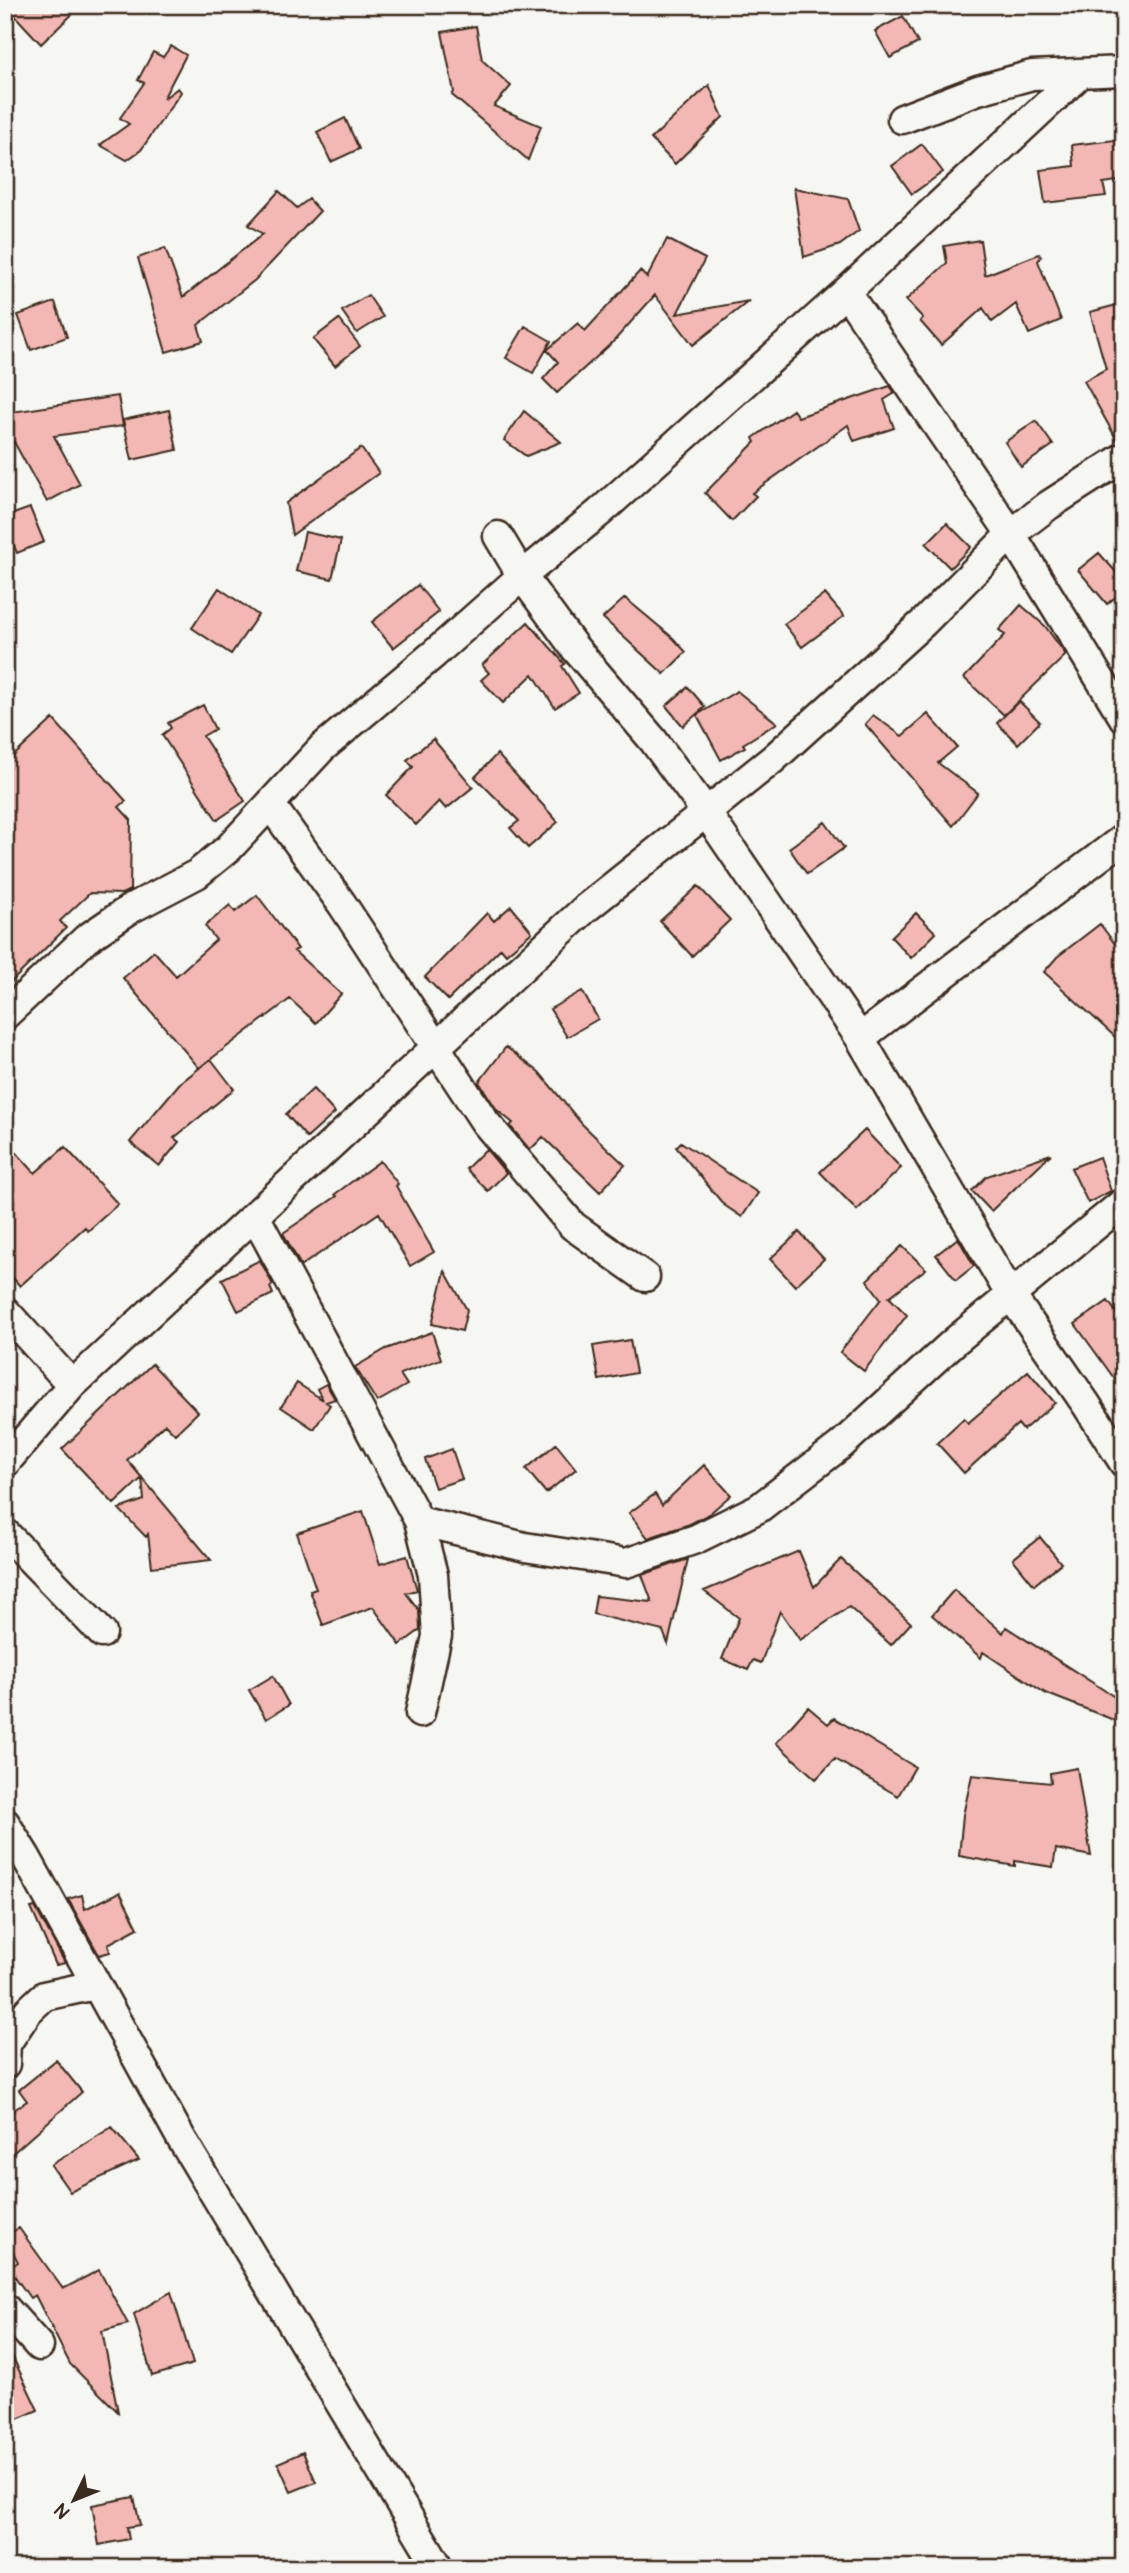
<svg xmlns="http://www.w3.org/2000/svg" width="1129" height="2573" font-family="Pangolin,sans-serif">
<rect width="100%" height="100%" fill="#f6f6f2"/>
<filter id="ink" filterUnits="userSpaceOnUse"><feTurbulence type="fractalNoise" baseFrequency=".0143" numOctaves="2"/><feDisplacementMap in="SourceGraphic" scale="14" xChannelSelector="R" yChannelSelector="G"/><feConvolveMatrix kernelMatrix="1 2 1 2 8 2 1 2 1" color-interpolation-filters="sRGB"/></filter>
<g filter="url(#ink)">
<path fill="#f3b8b4" stroke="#3b2a1e" stroke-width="2" d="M 5,5 L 82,5 L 41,44 Z
M 903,16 L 918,43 L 890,58 L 875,31 Z
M 476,26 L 482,60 L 511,86 L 494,106 L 541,126 L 528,160 L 452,95 L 454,92 L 442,32 Z
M 171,46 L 186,55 L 163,99 L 178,88 L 181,92 L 141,150 L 127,160 L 100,145 L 129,124 L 120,118 L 144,83 L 138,80 L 153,52 L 163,57 Z
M 709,85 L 723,117 L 675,164 L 651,139 Z
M 345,118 L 359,149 L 331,162 L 317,132 Z
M 1124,139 L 1124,180 L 1103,183 L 1106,196 L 1045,203 L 1040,170 L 1074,166 L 1072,145 Z
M 922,144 L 943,172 L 912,194 L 892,166 Z
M 794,188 L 848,199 L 859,231 L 840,245 L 804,257 Z
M 279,191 L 297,208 L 309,199 L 320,211 L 255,280 L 198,325 L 203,341 L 166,352 L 138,258 L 165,248 L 183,297 L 263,234 L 248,225 Z
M 667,239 L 705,259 L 677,314 L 749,301 L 693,345 L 655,295 L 614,341 L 557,393 L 543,379 L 558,362 L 547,350 L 578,323 L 585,331 L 640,271 L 647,278 Z
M 980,240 L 985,275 L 1039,254 L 1041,257 L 1038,261 L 1061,320 L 1029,334 L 1016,304 L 992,322 L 983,308 L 941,345 L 920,321 L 923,318 L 906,300 L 947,263 L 944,246 Z
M 368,295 L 383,317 L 357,333 L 342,311 Z
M 55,302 L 67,337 L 31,350 L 18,315 Z
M 1124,303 L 1124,440 L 1118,442 L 1084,381 L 1106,369 L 1090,312 Z
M 339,319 L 360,346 L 335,366 L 313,339 Z
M 525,326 L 551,341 L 533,373 L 506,358 Z
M 890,386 L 895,393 L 884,400 L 894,428 L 854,441 L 848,425 L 752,493 L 756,496 L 732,521 L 705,493 L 755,442 L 753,438 L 793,410 L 798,417 Z
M 118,396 L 123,426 L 54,436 L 80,484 L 47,502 L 14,442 L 5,444 L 5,413 Z
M 169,410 L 177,450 L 132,460 L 123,420 Z
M 524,411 L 561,442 L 526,456 L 504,440 Z
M 1036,421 L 1053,445 L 1021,467 L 1005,442 Z
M 361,448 L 379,473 L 292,535 L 286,503 Z
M 30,508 L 44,542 L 17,553 L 5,523 L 5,517 Z
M 947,523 L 971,547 L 950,568 L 926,544 Z
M 305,532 L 341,540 L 332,579 L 296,571 Z
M 1099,553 L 1124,581 L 1124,590 L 1107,604 L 1078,570 Z
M 418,585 L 439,612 L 393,648 L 372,622 Z
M 219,588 L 258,615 L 231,654 L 192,628 Z
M 825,594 L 844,616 L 802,647 L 784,624 Z
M 625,598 L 673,638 L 686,652 L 664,674 L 603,618 Z
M 1021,605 L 1045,626 L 1066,655 L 1004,715 L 964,678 L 1005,635 L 999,630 Z
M 528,622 L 565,664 L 562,666 L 579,693 L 555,708 L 533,674 L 503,703 L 481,680 L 489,673 L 482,665 Z
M 688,687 L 705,707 L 683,726 L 666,706 Z
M 737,691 L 777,723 L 743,744 L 745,747 L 721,760 L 697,715 Z
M 1019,701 L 1040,722 L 1018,744 L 997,723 Z
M 203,705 L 215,729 L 203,736 L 245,801 L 217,820 L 162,735 L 171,728 L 168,723 Z
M 928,714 L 957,747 L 938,763 L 978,793 L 953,826 L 865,724 L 873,715 L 902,736 Z
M 53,719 L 126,801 L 119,807 L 131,820 L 130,890 L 122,894 L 90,893 L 60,921 L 66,928 L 5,988 L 5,764 Z
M 433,739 L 473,787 L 446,809 L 439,801 L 416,825 L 386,795 L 413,767 L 407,760 Z
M 497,754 L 558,822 L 528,848 L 510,828 L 519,821 L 475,777 Z
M 825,822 L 844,848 L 807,874 L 789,848 Z
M 698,886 L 730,920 L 692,956 L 660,921 Z
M 257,895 L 298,949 L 294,951 L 341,994 L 316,1023 L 290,999 L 199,1068 L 123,978 L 154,951 L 176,976 L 216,940 L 205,926 L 230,905 L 235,912 Z
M 511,906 L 532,932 L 506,954 L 501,948 L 448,1000 L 425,977 L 487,913 L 494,921 Z
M 916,913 L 936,933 L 911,958 L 891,937 Z
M 1100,924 L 1124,956 L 1124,1045 L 1044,972 L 1057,957 Z
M 582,991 L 598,1019 L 567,1037 L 550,1009 Z
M 506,1047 L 539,1072 L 582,1124 L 625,1165 L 600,1192 L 543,1137 L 530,1150 L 510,1126 L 513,1123 L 497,1110 L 479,1082 Z
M 211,1059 L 234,1089 L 174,1138 L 179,1142 L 159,1166 L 130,1142 L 179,1084 Z
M 313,1089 L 335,1113 L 307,1138 L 286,1114 Z
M 865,1130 L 901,1168 L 857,1210 L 820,1172 Z
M 5,1140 L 35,1173 L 65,1147 L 118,1204 L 88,1231 L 85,1227 L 20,1286 L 5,1269 Z
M 681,1142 L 758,1193 L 742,1217 L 724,1205 L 676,1147 Z
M 486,1149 L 506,1173 L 488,1191 L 466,1169 Z
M 1051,1154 L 991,1211 L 972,1191 L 987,1176 Z
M 1099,1157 L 1111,1191 L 1088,1203 L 1071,1168 Z
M 380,1161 L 398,1184 L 396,1186 L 434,1252 L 410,1266 L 379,1213 L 301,1266 L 283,1233 L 337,1196 L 335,1194 Z
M 799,1232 L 824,1259 L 795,1286 L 770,1259 Z
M 958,1238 L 974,1266 L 956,1280 L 936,1255 Z
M 902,1246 L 926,1269 L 889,1297 L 907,1315 L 864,1371 L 840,1352 L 881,1299 L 867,1280 Z
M 260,1260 L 273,1285 L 270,1287 L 273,1294 L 238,1311 L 222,1279 Z
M 445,1271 L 467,1310 L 462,1331 L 432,1324 Z
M 1108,1301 L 1124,1323 L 1124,1392 L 1075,1324 Z
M 432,1332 L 441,1359 L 400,1374 L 407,1385 L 377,1402 L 355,1367 L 386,1349 Z
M 630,1340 L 636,1373 L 599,1380 L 593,1346 Z
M 152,1364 L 198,1412 L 175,1434 L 165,1424 L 127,1460 L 211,1560 L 152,1567 L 148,1534 L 146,1537 L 119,1509 L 144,1500 L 142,1478 L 114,1504 L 62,1449 Z
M 1028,1371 L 1055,1403 L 1023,1430 L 1018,1424 L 964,1473 L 937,1443 L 964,1418 L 968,1423 Z
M 297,1383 L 323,1400 L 317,1389 L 326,1384 L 335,1399 L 326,1402 L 330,1405 L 314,1429 L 281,1407 Z
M 556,1444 L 576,1469 L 546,1493 L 526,1469 Z
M 452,1449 L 462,1479 L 435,1488 L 425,1459 Z
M 704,1465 L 731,1495 L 709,1514 L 690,1524 L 648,1538 L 629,1513 L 655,1494 L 662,1505 Z
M 363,1511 L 380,1564 L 407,1556 L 417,1590 L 406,1593 L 419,1610 L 420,1630 L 400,1645 L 373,1607 L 323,1625 L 310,1591 L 316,1589 L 297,1533 Z
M 1040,1537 L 1061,1563 L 1034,1585 L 1013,1559 Z
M 799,1551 L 814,1587 L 841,1559 L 911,1623 L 891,1645 L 849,1607 L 800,1640 L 780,1611 L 761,1663 L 753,1660 L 748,1670 L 722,1659 L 739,1618 L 704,1591 Z
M 688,1559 L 668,1644 L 663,1631 L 593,1614 L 596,1596 L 652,1602 L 642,1575 Z
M 954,1590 L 1003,1633 L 1006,1627 L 1124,1703 L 1124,1724 L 1045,1693 L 983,1652 L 981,1658 L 932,1615 Z
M 273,1676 L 289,1705 L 266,1719 L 249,1690 Z
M 808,1707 L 828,1724 L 834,1718 L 915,1767 L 898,1796 L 835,1759 L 816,1779 L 776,1743 Z
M 1077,1768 L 1091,1856 L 1056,1849 L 1053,1867 L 1015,1861 L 1015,1866 L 959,1856 L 963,1815 L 972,1775 L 1051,1783 L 1050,1773 Z
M 120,1892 L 138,1928 L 108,1944 L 110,1952 L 99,1955 L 68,1899 L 82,1895 L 85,1909 Z
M 35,1907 L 65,1963 L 56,1965 L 31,1908 Z
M 56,2060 L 82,2092 L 5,2160 L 5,2116 L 27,2101 L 19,2090 Z
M 112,2127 L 139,2160 L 70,2192 L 51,2165 Z
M 19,2228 L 63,2289 L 99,2270 L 128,2324 L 102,2331 L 118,2412 L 70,2364 L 35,2295 L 30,2298 L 9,2268 L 18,2262 L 5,2236 Z
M 171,2292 L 193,2364 L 152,2376 L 134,2314 Z
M 5,2341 L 38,2410 L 13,2421 L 5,2404 Z
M 303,2452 L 316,2482 L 291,2492 L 278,2463 Z
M 134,2497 L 140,2525 L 127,2527 L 129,2539 L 99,2545 L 92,2505 Z"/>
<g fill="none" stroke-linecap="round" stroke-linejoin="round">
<g stroke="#3b2a1e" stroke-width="33">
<path id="minor" d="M 902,119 L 978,90 L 1032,75 L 1124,71
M 846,292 L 1011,534 L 1124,718
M 498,536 L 522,576 L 574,647 L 653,740 L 706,812 L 860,1038 L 1010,1294 L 1086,1404 L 1124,1463
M 270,804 L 342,904 L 485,1122 L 573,1226 L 645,1277
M 5,1015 L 86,939 L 130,909 L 197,874 L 229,848 L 322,748 L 434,654 L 522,576 L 600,512 L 846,292 L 1080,74
M 860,1038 L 1124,838
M 255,1216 L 419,1521 L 433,1575 L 437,1636 L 420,1713
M 5,1311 L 72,1385
M 5,1463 L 72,1385 L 586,908 L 773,759 L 924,622 L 1011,534 L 1049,505 L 1124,457
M 419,1521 L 525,1547 L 626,1563 L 696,1539 L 759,1508 L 841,1445 L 955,1341 L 1124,1202
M 5,1533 L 102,1633
M 5,1823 L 26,1857 L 181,2138 L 439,2568
M 5,2064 L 6,2044 L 28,2011 L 44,1996 L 95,1985
M 5,2308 L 39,2346"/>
</g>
<use href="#minor" stroke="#f6f6f2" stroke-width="28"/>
</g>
</g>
<rect width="1129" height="2573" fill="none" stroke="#f6f6f2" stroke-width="28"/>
<rect x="14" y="14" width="1101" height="2545" fill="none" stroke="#3b2a1e" stroke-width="2.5" filter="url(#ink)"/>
<g transform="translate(74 2500) rotate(227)" stroke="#f6f6f2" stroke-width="5" paint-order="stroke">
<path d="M0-5L12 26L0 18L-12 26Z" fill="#3b2a1e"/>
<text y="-10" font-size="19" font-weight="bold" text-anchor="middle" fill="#3b2a1e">N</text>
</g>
</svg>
